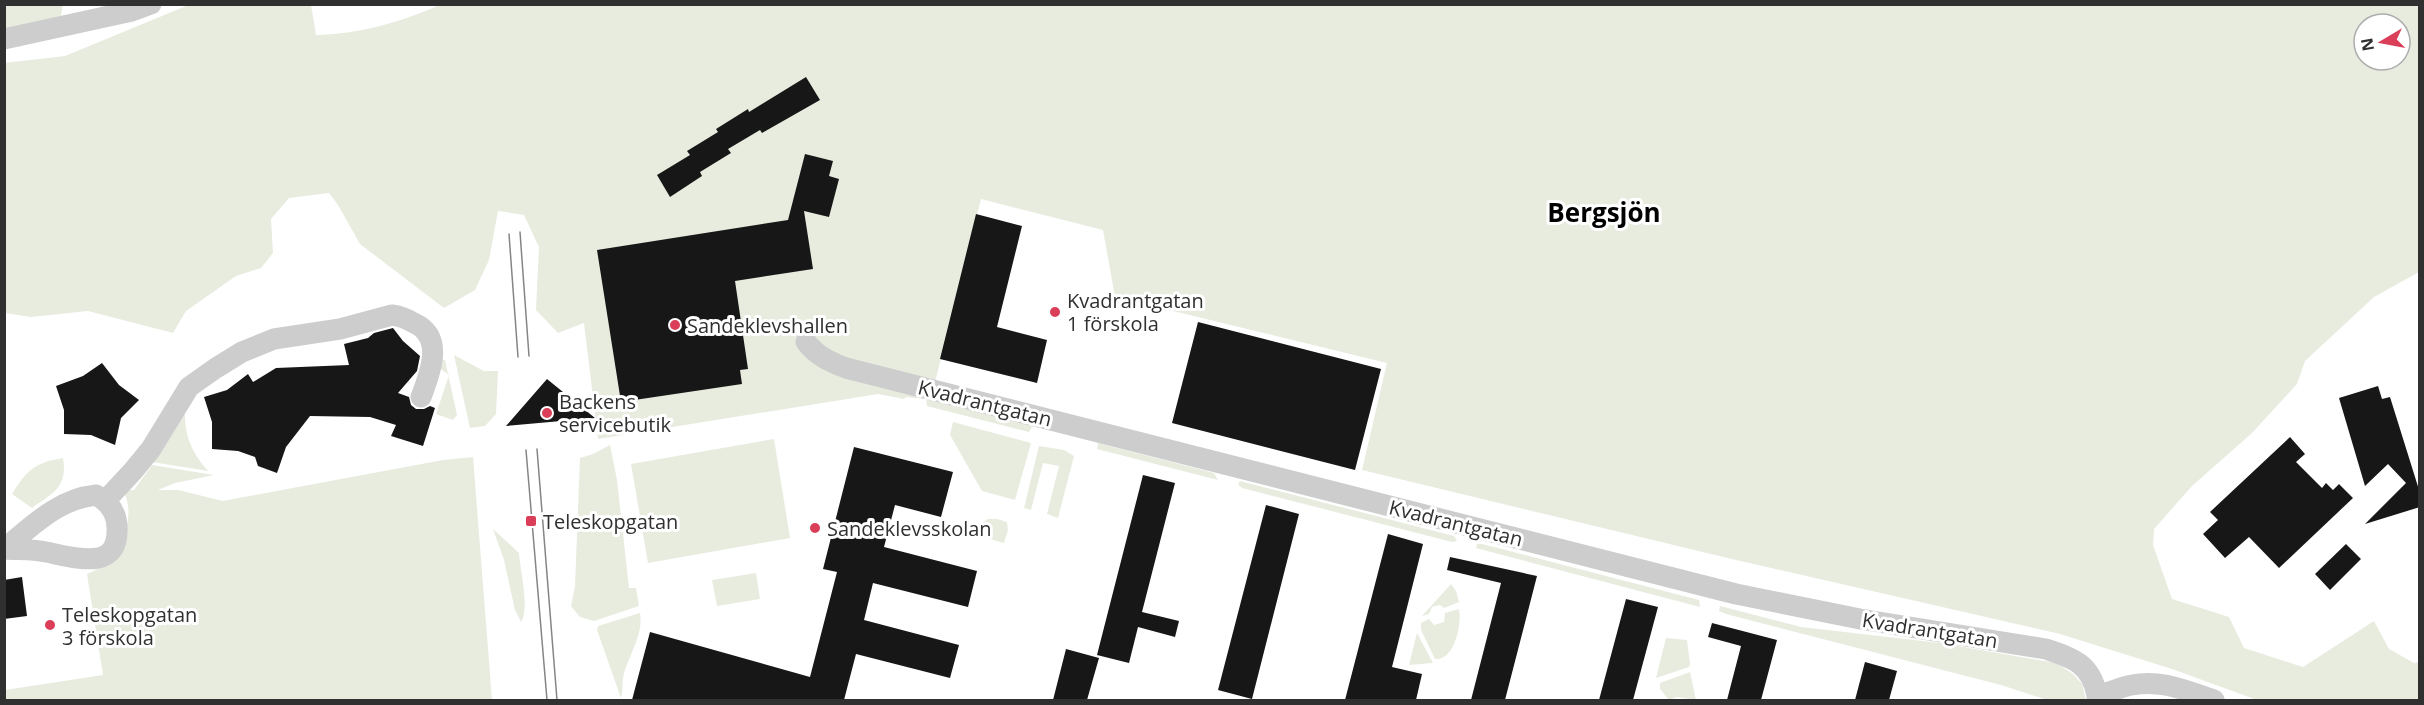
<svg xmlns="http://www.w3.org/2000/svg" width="2424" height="705" font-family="'Open Sans',sans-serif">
<rect width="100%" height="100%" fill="#fff"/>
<path fill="#e7ecdf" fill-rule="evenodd" d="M 191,4 L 311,5 L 316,35 C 355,35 406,21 441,4 L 2419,5 L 2419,272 L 2374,297 L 2305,361 L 2297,384 L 2252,433 L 2192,486 L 2154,529 L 2153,545 L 2172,599 L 2229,617 L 2244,648 L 2303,667 L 2374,621 L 2389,649 L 2414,663 L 2419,662 L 2419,700 L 2257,700 L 2172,669 L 2060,634 L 1736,560 L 1362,470 L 1387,363 L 1115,297 L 1103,230 L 981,199 L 931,398 L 1030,425 L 1032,427 L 1029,432 L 927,406 L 926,399 L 906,397 L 904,399 L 878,394 L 598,439 L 584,323 L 558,333 L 536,310 L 539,247 L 524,215 L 498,211 L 489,260 L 475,290 L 444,308 L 360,244 L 338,205 L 329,193 L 289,198 L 271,219 L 273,253 L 261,268 L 236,276 L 186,311 L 173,333 L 88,311 L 31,317 L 5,313 L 4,63 L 65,56 ZM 2364,24 L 2400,24 L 2400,60 L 2364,60 Z
M 4,5 L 63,5 L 61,16 L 5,29 Z
M 454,355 L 484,371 L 498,371 L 496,414 L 485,426 L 470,428 Z
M 442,360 L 445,360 L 457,415 L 453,420 L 436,414 L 449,375 L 438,367 Z
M 185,409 C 184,435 191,451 208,471 L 152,462 Z
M 953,422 L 1031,443 L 1015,500 L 982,491 L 950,435 Z
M 774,439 L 790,538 L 648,563 L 631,464 Z
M 1098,443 L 1214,473 L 1218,480 L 1097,449 Z
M 610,445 L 617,480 L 629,588 L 636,588 L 639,606 L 594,621 L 580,617 L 571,606 L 575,586 L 580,458 L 593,454 Z
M 1039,446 L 1064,450 L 1074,456 L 1058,518 L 1047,514 L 1059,466 L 1043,463 L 1031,510 L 1024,508 Z
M 473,457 L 492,700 L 5,700 L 5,690 L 103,675 L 87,574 L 113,562 C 123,539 136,515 123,490 L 134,490 L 152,465 L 214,475 L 175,483 L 158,490 L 178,490 L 223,501 L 443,460 Z
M 63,458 C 68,487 53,493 32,508 L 12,494 C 27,470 34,463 63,458 Z
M 1240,481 L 1454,536 L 1457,541 L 1452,542 L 1242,488 L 1238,484 Z
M 988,519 L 997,519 L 1007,522 L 1008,530 L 1004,543 L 972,534 L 974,528 Z
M 493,529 L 519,553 C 520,570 530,609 521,622 L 515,610 L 504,560 Z
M 1477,544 L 1482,544 L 1699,600 L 1700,607 L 1476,548 Z
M 756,573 L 760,599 L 717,606 L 712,580 Z
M 1451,584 L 1456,591 L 1459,602 L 1444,608 L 1440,605 L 1432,607 L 1429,614 L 1422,616 Z
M 1720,606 L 1801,627 L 1940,643 L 2056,663 L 2073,674 L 2082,684 L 2086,700 L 2047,700 L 2001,685 L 1726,614 L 1719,611 Z
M 1459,609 C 1462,623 1455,661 1435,659 L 1421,630 L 1421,623 L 1429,619 L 1434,625 L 1444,622 L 1445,613 Z
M 640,613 C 644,637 627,656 623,679 C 622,685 623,691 621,698 L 597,630 L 598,626 Z
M 1417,633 L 1433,663 L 1409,665 Z
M 1666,638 L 1687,640 L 1690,664 L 1689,667 L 1656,678 Z
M 1690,672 L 1696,700 L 1677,697 L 1669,700 L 1660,689 L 1660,683 Z"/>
<path fill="#171717" d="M 806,77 L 820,100 L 762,133 L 760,130 L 728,149 L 731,153 L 700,172 L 702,176 L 670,197 L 657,175 L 690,155 L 687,151 L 718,132 L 716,129 L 748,109 L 749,112 Z
M 805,154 L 833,161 L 829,176 L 839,179 L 829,217 L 804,211 L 813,269 L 735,281 L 748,369 L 740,370 L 742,384 L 621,402 L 597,250 L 788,220 Z
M 976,214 L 1022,226 L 997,327 L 1047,340 L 1037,383 L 940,359 Z
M 1198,322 L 1381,369 L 1355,470 L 1172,423 Z
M 393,328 L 403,341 L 420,356 L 417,371 L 398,393 L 409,397 L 411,405 L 416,409 L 424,409 L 430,406 L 435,408 L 423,446 L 391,436 L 396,425 L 370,417 L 310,416 L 286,447 L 277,473 L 258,466 L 255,457 L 238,451 L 212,449 L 212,422 L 204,397 L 227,390 L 248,374 L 253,382 L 276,368 L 349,365 L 344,344 L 368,338 L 374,333 Z
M 102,363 L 119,385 L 139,400 L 121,418 L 115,445 L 91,435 L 64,434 L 64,410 L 56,386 L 83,376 Z
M 547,379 L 595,418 L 506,426 Z
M 2378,386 L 2382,399 L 2390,397 L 2420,493 L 2420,507 L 2365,524 L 2406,483 L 2388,464 L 2365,486 L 2339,398 Z
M 2290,437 L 2305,454 L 2296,462 L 2322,488 L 2326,483 L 2333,490 L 2339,484 L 2353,498 L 2279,568 L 2249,537 L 2225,558 L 2203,534 L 2218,520 L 2210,512 Z
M 854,447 L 953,472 L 941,517 L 895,505 L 884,547 L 977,571 L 968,607 L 873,583 L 864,620 L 959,645 L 950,678 L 856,654 L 844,700 L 632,700 L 650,632 L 810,677 L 837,572 L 823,569 Z
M 1143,475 L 1175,483 L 1142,612 L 1179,621 L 1175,637 L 1138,627 L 1129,663 L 1097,655 Z
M 1266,505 L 1299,514 L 1252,699 L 1218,690 Z
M 1388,534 L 1423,544 L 1392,667 L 1422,674 L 1416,700 L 1345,700 Z
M 2346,544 L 2361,559 L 2330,590 L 2315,574 Z
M 1450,557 L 1537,576 L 1505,700 L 1471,700 L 1501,583 L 1447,570 Z
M 22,577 L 27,616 L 4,619 L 4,580 Z
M 1626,599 L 1658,607 L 1633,700 L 1599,700 Z
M 1712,623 L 1777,640 L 1761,700 L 1727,700 L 1741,646 L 1708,637 Z
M 1066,649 L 1099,658 L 1087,700 L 1053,700 Z
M 1865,662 L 1897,671 L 1889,700 L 1855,700 Z"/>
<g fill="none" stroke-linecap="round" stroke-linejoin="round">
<path stroke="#cdcdcd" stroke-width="21" d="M 4,39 L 132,11 L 151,4
M 806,342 C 817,356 830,362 846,368 L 1736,594 L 1860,619 L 2046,649 C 2073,658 2091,664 2097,695
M 96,495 C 109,502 117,512 117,528 C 119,573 73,557 46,552 C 33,549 18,550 4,549 C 32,526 58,499 96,495 Z
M 106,500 L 133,471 L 151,449 L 189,387 L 216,368 L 242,352 L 274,339 L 340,329 L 392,315 C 401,316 407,319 414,323 C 445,337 430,373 421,397
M 2097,700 L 2097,695 C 2110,693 2120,687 2132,685 C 2162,679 2186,691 2214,700"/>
<path stroke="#858585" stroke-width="1.5" d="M 520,232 L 529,356
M 509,234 L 518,357
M 537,449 L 557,700
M 526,450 L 547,700"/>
</g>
<g fill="#db3e58" stroke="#fff" stroke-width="2">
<circle cx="1055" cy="312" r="6"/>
<circle cx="675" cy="325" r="6"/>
<circle cx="547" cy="413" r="6"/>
<rect x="525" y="515" width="12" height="12" rx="3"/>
<circle cx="815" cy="528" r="6"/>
<circle cx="50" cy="625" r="6"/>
</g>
<g text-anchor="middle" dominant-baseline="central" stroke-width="6" stroke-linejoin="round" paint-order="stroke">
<g font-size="20" fill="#303030" stroke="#fff" text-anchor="start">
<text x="1067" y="300">Kvadrantgatan<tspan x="1067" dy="23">1 förskola</tspan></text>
<text x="687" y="325">Sandeklevshallen</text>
<text x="559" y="401">Backens<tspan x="559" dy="23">servicebutik</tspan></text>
<text x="543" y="521">Teleskopgatan</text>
<text x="827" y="528">Sandeklevsskolan</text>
<text x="62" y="614">Teleskopgatan<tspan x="62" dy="23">3 förskola</tspan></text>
</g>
<g font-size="20" fill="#303030" stroke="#fff">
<text transform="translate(985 403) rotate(14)">Kvadrantgatan</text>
<text transform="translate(1456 523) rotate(14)">Kvadrantgatan</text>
<text transform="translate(1930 630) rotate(9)">Kvadrantgatan</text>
</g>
<g font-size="26" font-weight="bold" fill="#000" stroke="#fff">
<text x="1604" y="212">Bergsjön</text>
</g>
</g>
<rect width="2424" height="705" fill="none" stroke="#303030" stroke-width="12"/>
<g transform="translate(2382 42) rotate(260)"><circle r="28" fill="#ffffff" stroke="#acacac" stroke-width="1.5"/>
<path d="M0-4.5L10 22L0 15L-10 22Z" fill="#db3e58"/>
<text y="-9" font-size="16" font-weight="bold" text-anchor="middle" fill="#303030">N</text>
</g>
</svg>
